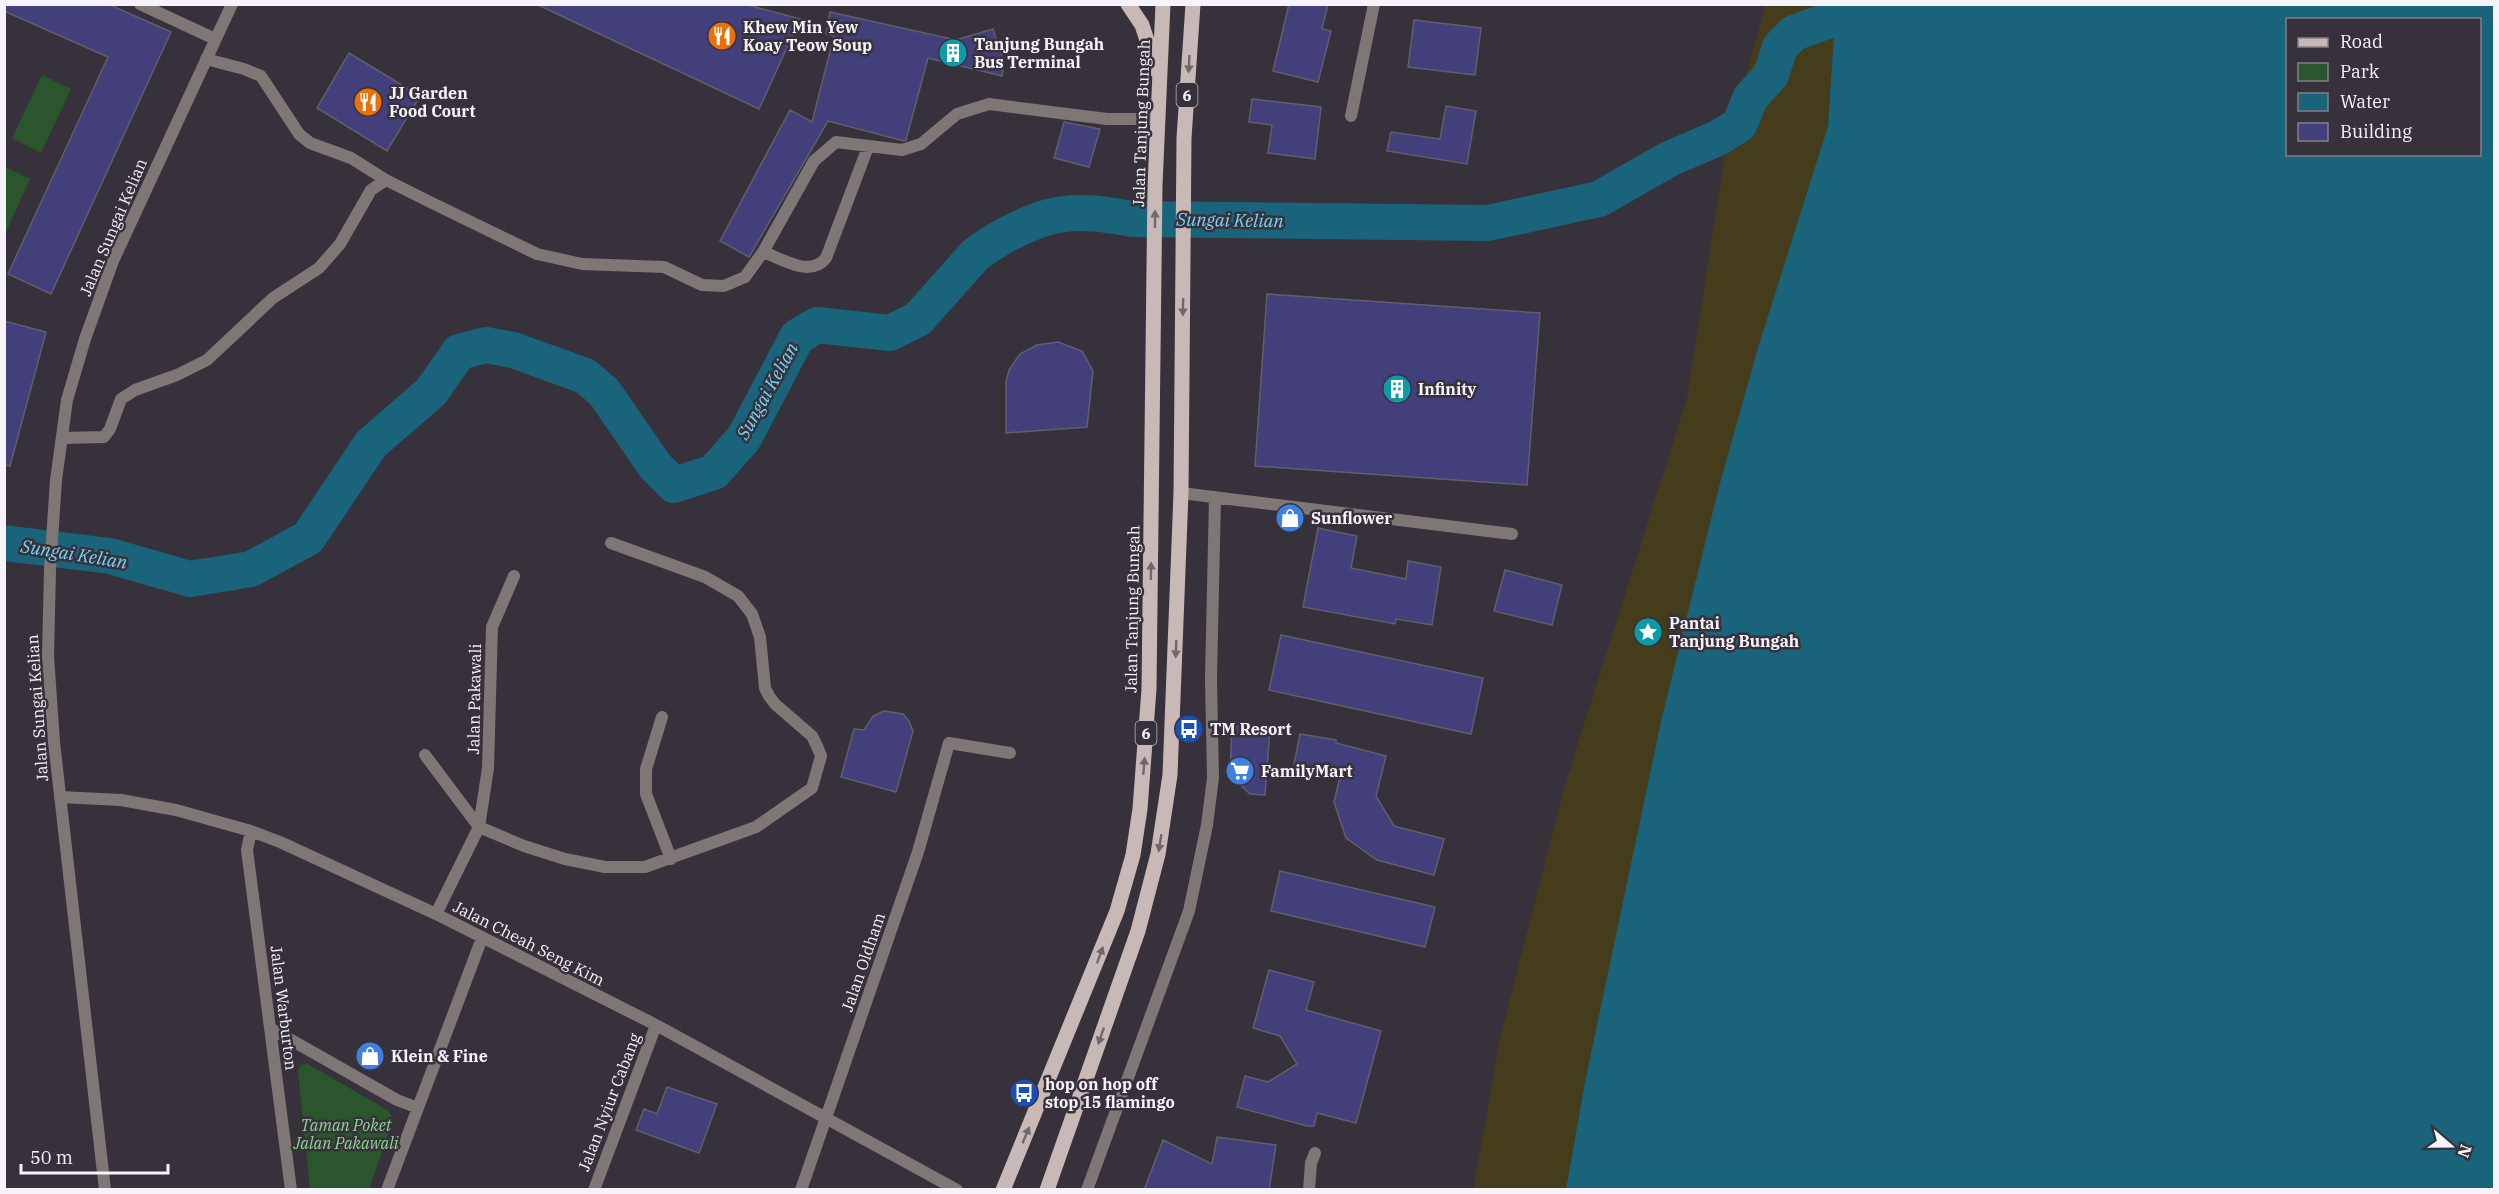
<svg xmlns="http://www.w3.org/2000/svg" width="2499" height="1194" font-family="'IBM Plex Serif',serif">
<rect width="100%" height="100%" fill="#37313c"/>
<path fill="#2b562d" d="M 42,75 L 71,89 L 41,153 L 12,138 Z
M 5,167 L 30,179 L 5,234 Z
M 308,1064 L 389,1111 L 392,1118 L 391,1126 L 369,1189 L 310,1189 L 298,1072 L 301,1065 Z"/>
<path fill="#443c1b" d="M 1766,5 L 1831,5 L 1835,18 L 1828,126 L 1794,240 L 1585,1082 L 1566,1189 L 1473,1190 L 1501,1034 L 1566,781 L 1687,398 L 1727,141 Z"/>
<path fill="#19647b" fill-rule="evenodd" d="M 1831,5 L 2494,5 L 2494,1189 L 1566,1189 L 1585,1082 L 1662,717 L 1720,483 L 1758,348 L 1828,126 L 1835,18 ZM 2288,20 L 2480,20 L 2480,154 L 2288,154 Z"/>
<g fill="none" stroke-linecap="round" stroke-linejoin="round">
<path stroke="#19647b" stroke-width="36" d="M 4,543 L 110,556 L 190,579 L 251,569 L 308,538 L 371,444 L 431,392 L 459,352 L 486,345 L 513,350 L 585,376 L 604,392 L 655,466 L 674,485 L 714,472 L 744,438 L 797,337 L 817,325 L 890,333 L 918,319 L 975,255 C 997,238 1036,217 1064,214 C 1087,211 1110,215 1133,219 L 1488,223 L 1599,199 L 1669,159 L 1718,138 L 1739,125 L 1751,97 L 1771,75 L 1780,47 L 1794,33 L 1835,18"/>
</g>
<path fill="#423f7b" stroke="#5f5f6c" stroke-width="1.5" d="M 4,4 L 108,4 L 171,32 L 51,294 L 8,274 L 108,57 L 4,11 Z
M 536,4 L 744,4 L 800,19 L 759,109 Z
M 1289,4 L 1328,4 L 1322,29 L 1331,31 L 1318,82 L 1273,71 Z
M 830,12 L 956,40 L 993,29 L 1004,62 L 1002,76 L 928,58 L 906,140 L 904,141 L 828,121 L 749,257 L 720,241 L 790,110 L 812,122 L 834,36 L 826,34 Z
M 1414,20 L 1481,28 L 1475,75 L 1408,67 Z
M 349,53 L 420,96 L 387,151 L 317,108 Z
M 1252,99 L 1321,107 L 1315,159 L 1268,153 L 1272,125 L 1249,122 Z
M 1446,106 L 1476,111 L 1467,164 L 1387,151 L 1391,132 L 1440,139 Z
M 1064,122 L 1100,129 L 1089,167 L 1054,158 Z
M 1267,294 L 1540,313 L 1527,485 L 1255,466 Z
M 4,321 L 46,332 L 10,466 L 4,465 Z
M 1058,342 L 1082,351 L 1093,371 L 1087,427 L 1006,433 L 1006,381 L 1009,370 L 1020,354 L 1037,345 Z
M 1318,528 L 1357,536 L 1351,568 L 1406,579 L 1408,561 L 1441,567 L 1432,625 L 1396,619 L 1395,624 L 1303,607 Z
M 1505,570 L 1562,585 L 1552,625 L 1494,611 Z
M 1281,635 L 1483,678 L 1471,734 L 1269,690 Z
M 884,711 L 903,714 L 909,721 L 913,731 L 896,792 L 841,777 L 854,729 L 864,730 L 873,716 Z
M 1232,726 L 1270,729 L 1265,795 L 1250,794 L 1230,775 Z
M 1300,734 L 1336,740 L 1336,743 L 1386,756 L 1376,796 L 1394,826 L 1444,839 L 1434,875 L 1377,860 L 1346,838 L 1334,802 L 1341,773 L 1294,764 Z
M 1280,871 L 1435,907 L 1425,947 L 1271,911 Z
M 1269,970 L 1314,982 L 1306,1010 L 1381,1031 L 1356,1123 L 1317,1113 L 1314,1126 L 1307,1126 L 1237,1107 L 1245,1076 L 1268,1082 L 1297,1064 L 1280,1036 L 1253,1028 Z
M 667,1087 L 717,1104 L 699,1153 L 636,1130 L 644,1109 L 657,1114 Z
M 1217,1137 L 1276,1145 L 1269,1190 L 1144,1190 L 1163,1140 L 1212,1164 Z"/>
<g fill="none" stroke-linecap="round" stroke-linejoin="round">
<path stroke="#7e7776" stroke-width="12" d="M 140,4 L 215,39
M 206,59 L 244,69 L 261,76 L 299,134 L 310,143 L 351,158 L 386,180 L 430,202 L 537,254 L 582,264 L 664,267 L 702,285 L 724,286 L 745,277 L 763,252 L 814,161 L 836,142 L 902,150 L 921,144 L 957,114 L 989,104 L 1107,119 L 1157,119
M 1351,116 L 1374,4
M 763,252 C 783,259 810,278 826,258 L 868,147
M 63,438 L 104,437 L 110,429 L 121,399 L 135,390 L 177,375 L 207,360 L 273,298 L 319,268 L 340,244 L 371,190 L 386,180
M 1181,493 L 1512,534
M 662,717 L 646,769 L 646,794 L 671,859
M 425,755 L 479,827 L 524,846 L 565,859 L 605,867 L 645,867 L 756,827 L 812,788 L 821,756 L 817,746 L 812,736 L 775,704 L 769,696 L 765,688 L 760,637 L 752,614 L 738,596 L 705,577 L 611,543
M 60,797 L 121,800 L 176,810 L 251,831 L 280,842 L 436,914 L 656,1025 L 957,1190
M 251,831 L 247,850 L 291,1190
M 436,914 L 479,827 L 488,768 L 492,627 L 514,576
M 270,1028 L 397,1100 L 418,1108
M 387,1190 L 482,938
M 594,1190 L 656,1025
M 801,1190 L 918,852 L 949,743 L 1010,753
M 1087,1190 L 1189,911 L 1207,825 L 1213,778 L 1211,679 L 1215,497
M 1309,1190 L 1311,1163 L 1315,1153"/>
<path stroke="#7e7776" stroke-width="12" d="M 105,1190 L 54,742 L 48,656 L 50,570 L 56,480 L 67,400 L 85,339 L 113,261 L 232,4"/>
<path stroke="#c8b9b7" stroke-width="15" d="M 1128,4 L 1142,25 L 1157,71
M 1003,1190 L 1117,911 L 1133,855 L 1140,809 L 1149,689 L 1155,185 L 1163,4
M 1047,1190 L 1138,931 L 1158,854 L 1170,775 L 1181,493 L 1184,138 L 1193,4"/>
</g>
<defs><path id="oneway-solid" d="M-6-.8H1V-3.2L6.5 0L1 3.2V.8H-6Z" transform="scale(1.5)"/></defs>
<g fill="#71676d">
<use href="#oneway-solid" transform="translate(1189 64) rotate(93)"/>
<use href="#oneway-solid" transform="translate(1155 219) rotate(-90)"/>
<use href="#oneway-solid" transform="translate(1183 307) rotate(91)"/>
<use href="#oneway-solid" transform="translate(1151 571) rotate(-89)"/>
<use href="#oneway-solid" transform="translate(1176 649) rotate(92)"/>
<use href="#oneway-solid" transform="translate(1144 766) rotate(-85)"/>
<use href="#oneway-solid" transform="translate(1160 843) rotate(99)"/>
<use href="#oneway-solid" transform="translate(1100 955) rotate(-70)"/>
<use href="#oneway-solid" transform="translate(1101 1036) rotate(109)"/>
<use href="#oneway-solid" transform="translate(1026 1135) rotate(-67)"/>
</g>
<defs>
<g id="restaurant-disc" transform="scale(1.5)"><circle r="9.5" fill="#e8710a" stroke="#37313c"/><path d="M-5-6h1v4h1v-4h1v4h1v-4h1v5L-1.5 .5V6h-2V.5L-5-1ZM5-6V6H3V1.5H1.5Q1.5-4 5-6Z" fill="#fff"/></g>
<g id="building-disc" transform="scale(1.5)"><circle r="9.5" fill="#0f9aa8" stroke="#37313c"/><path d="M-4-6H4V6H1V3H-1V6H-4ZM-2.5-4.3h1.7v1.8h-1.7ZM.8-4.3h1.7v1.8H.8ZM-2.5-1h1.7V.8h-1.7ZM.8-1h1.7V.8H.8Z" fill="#fff"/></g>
<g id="shop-disc" transform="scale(1.5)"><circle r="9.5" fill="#3f7fe0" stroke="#37313c"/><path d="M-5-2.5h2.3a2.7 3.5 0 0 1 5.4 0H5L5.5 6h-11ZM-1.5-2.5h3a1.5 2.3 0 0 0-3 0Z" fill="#fff"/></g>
<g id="sight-disc" transform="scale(1.5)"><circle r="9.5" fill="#0f9aa8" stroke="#37313c"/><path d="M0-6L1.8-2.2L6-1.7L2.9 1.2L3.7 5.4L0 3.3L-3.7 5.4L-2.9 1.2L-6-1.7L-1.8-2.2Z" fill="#fff"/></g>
<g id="bus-disc" transform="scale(1.5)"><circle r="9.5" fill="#1a4fb4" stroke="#37313c"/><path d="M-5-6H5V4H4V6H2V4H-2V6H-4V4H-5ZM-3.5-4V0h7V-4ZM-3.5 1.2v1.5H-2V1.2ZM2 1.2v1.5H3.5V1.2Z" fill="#fff"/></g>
<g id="supermarket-disc" transform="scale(1.5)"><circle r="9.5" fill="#3f7fe0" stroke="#37313c"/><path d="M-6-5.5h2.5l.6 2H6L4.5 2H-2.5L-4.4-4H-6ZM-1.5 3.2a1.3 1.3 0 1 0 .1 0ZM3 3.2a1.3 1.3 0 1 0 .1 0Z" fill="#fff"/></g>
</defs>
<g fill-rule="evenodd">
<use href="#restaurant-disc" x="722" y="36"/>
<use href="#building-disc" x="953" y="53"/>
<use href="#restaurant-disc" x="368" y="102"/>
<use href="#building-disc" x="1397" y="389"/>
<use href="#shop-disc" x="1290" y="518"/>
<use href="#sight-disc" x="1648" y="632"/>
<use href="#bus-disc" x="1189" y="729"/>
<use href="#supermarket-disc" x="1240" y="771"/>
<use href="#shop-disc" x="370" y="1056"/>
<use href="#bus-disc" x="1024" y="1093"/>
</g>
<g text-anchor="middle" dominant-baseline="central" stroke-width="5" stroke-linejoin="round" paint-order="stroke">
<g fill="#37313c" stroke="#bdb9c1" stroke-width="1.5">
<rect x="1176.5" y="83" width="21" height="24" rx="4.5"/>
<rect x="1135.5" y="721" width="21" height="24" rx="4.5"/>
</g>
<g font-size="15" font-weight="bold" fill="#f7f3fa">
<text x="1187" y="95">6</text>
<text x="1146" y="733">6</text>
</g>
<g font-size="16" font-weight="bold" fill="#f7f3fa" stroke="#37313c" text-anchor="start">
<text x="743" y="27">Khew Min Yew<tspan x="743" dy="18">Koay Teow Soup</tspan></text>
<text x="974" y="44">Tanjung Bungah<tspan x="974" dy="18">Bus Terminal</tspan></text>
<text x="389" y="93">JJ Garden<tspan x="389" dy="18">Food Court</tspan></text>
<text x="1418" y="389">Infinity</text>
<text x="1311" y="518">Sunflower</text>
<text x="1669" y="623">Pantai<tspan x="1669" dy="18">Tanjung Bungah</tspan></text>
<text x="1210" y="729">TM Resort</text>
<text x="1261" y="771">FamilyMart</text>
<text x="391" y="1056">Klein &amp; Fine</text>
<text x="1045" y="1084">hop on hop off<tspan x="1045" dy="18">stop 15 flamingo</tspan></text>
</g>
<g font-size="16" fill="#f7f3fa" stroke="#37313c">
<text transform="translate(1141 123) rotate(-88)">Jalan Tanjung Bungah</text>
<text transform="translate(113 227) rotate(-67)">Jalan Sungai Kelian</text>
<text transform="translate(1132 609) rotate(-89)">Jalan Tanjung Bungah</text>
<text transform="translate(474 699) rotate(-89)">Jalan Pakawali</text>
<text transform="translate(37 708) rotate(-94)">Jalan Sungai Kelian</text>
<text transform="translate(529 943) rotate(27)">Jalan Cheah Seng Kim</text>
<text transform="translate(863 962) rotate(-71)">Jalan Oldham</text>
<text transform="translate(284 1008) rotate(83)">Jalan Warburton</text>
<text transform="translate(609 1102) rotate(-69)">Jalan Nyiur Cabang</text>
</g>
<g font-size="16" font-style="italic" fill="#8bd78c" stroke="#37313c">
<text x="346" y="1125">Taman Poket<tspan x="346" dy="18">Jalan Pakawali</tspan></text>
</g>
<g font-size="18" font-style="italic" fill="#76d6f8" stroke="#37313c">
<text transform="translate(1230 220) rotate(1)">Sungai Kelian</text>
<text transform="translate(767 391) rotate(-61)">Sungai Kelian</text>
<text transform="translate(74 554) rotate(9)">Sungai Kelian</text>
</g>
</g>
<rect width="2499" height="1194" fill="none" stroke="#f7f3fa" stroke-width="12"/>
<rect x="2286" y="18" width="195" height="138" fill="#37313c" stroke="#847f88" stroke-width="1.5"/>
<rect x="2298" y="38" width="30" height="9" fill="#c8b9b7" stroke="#847f88" stroke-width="1.5"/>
<text x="2340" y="48" font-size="18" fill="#f7f3fa">Road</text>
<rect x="2298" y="63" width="30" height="18" fill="#2b562d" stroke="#847f88" stroke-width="1.5"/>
<text x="2340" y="78" font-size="18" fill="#f7f3fa">Park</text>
<rect x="2298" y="93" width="30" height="18" fill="#19647b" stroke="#847f88" stroke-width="1.5"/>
<text x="2340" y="108" font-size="18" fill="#f7f3fa">Water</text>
<rect x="2298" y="123" width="30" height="18" fill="#423f7b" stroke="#847f88" stroke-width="1.5"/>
<text x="2340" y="138" font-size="18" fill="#f7f3fa">Building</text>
<g transform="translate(2451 1146) rotate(110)" stroke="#37313c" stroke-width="4.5" paint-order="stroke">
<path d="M0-4.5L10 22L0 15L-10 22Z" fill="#f7f3fa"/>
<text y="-9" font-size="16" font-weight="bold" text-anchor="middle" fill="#f7f3fa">N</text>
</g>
<path d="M21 1164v9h147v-9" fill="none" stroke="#f7f3fa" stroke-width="3"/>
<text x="30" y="1164" font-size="18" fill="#f7f3fa" stroke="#37313c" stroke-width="4.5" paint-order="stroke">50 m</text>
</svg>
